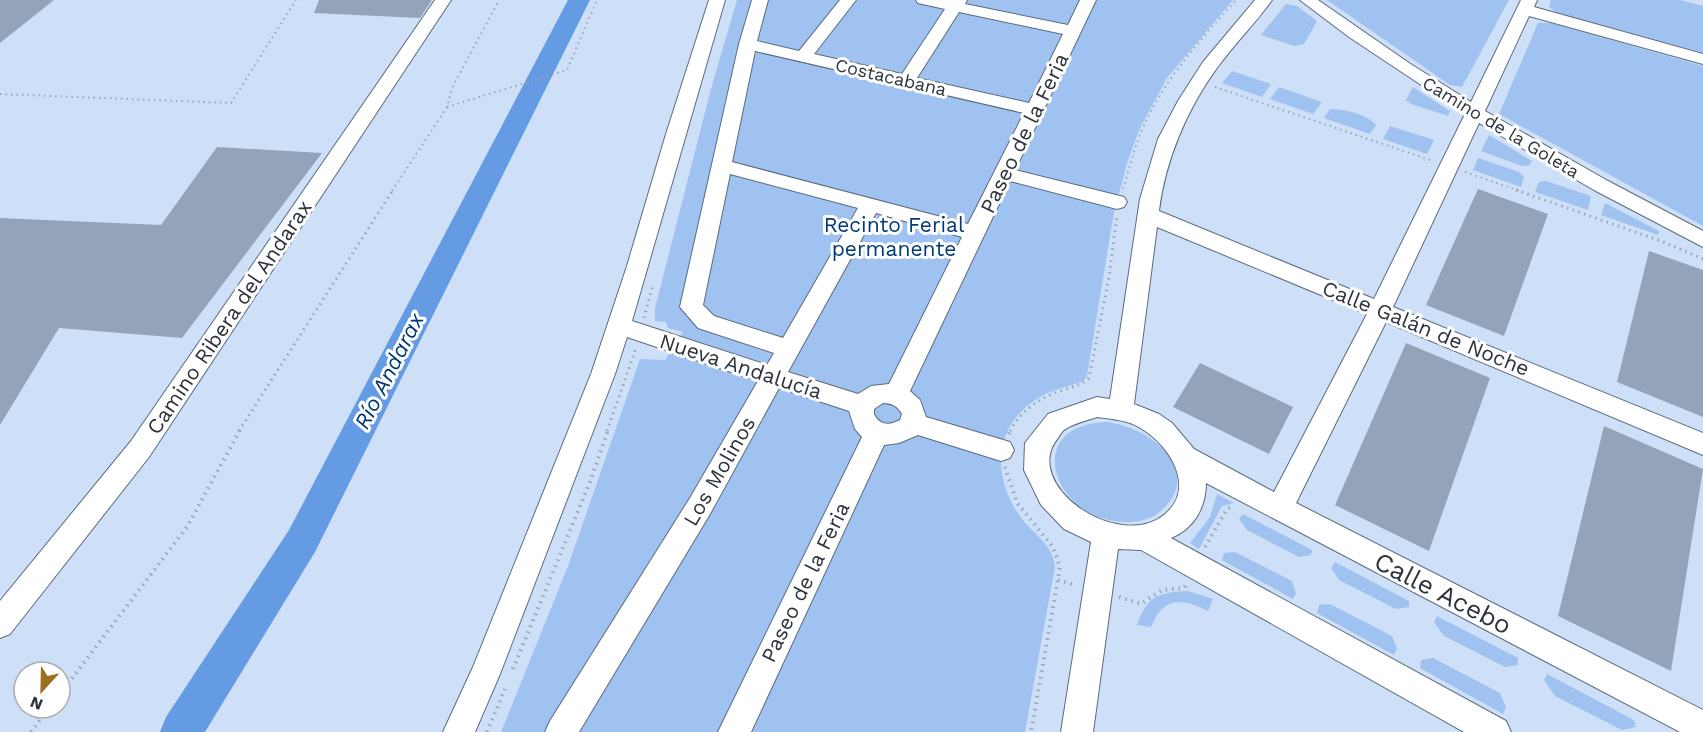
<svg xmlns="http://www.w3.org/2000/svg" width="1703" height="732" font-family="'Work Sans',sans-serif">
<rect width="100%" height="100%" fill="#cee0f8"/>
<path fill="#a0c2f0" d="M 737,0 L 1233,0 L 1167,78 L 1140,128 L 1128,160 L 1114,212 L 1087,376 L 1083,381 C 1069,387 1053,389 1040,397 C 992,425 991,477 1022,519 C 1035,535 1053,545 1055,567 L 1025,732 L 501,732 L 568,566 L 640,359 L 665,360 L 683,332 L 668,328 L 666,322 L 655,321 L 655,308 L 712,85 Z
M 1327,0 L 1509,0 L 1462,87 L 1450,85 Z
M 1551,0 L 1680,0 L 1703,6 L 1703,53 L 1557,13 L 1549,7 Z
M 1286,4 L 1297,6 L 1317,21 L 1304,44 L 1294,46 L 1261,35 Z
M 1538,23 L 1551,23 L 1703,66 L 1703,226 L 1499,114 Z
M 1232,71 L 1271,84 L 1262,97 L 1222,83 Z
M 1279,87 L 1322,102 L 1313,114 L 1270,99 Z
M 1413,87 L 1450,111 L 1448,116 L 1411,104 L 1406,100 Z
M 1330,109 C 1344,109 1367,114 1376,125 L 1370,134 L 1324,118 Z
M 1390,126 L 1434,140 L 1427,154 L 1383,139 Z
M 1489,135 L 1532,161 L 1530,165 L 1522,166 L 1481,151 Z
M 1478,158 L 1519,172 L 1524,177 L 1521,187 L 1473,170 Z
M 1546,181 L 1591,196 L 1588,210 L 1535,192 L 1539,182 Z
M 1605,203 L 1659,231 L 1658,235 L 1601,215 Z
M 1106,422 C 1144,425 1203,465 1166,506 C 1157,517 1143,522 1129,522 C 1054,524 1019,425 1106,422 Z
M 1217,494 L 1234,503 L 1222,506 L 1199,549 L 1190,543 L 1210,517 Z
M 1243,514 L 1312,550 L 1311,555 L 1299,557 L 1247,530 L 1239,519 Z
M 1235,552 L 1292,581 L 1296,593 L 1293,599 L 1222,560 L 1224,553 Z
M 1335,562 L 1409,601 L 1409,607 L 1396,609 L 1339,580 L 1331,568 Z
M 1188,591 L 1213,599 L 1208,611 C 1181,598 1163,597 1151,627 L 1137,625 C 1147,596 1159,592 1188,591 Z
M 1330,604 L 1392,636 L 1397,648 L 1394,655 L 1317,613 L 1319,605 Z
M 1437,616 L 1518,658 L 1518,665 L 1505,667 L 1444,636 L 1434,622 Z
M 1433,658 L 1500,693 L 1506,707 L 1503,714 L 1420,668 L 1421,660 Z
M 1547,674 L 1634,720 L 1636,727 L 1622,730 L 1555,696 L 1544,680 Z"/>
<g fill="none" stroke-linecap="round" stroke-linejoin="round">
<path fill="#659be3" fill-rule="evenodd" d="M 568,0 L 590,0 L 315,552 L 205,732 L 160,732 L 166,717 L 289,530 Z"/>
</g>
<path fill="#93a4ba" d="M 0,0 L 54,0 L 0,43 Z
M 319,0 L 432,0 L 420,18 L 314,13 Z
M 217,147 L 322,153 L 182,338 L 59,328 L 0,425 L 0,218 L 161,225 Z
M 1478,189 L 1548,214 L 1504,336 L 1426,305 Z
M 1649,251 L 1703,270 L 1703,417 L 1617,382 Z
M 1406,343 L 1490,378 L 1429,551 L 1335,505 Z
M 1200,363 L 1293,407 L 1269,454 L 1173,407 Z
M 1604,426 L 1703,469 L 1671,671 L 1558,616 Z"/>
<g fill="none" stroke-linecap="round" stroke-linejoin="round">
<g stroke="#5b6b7f" stroke-width="2">
<path id="minor" d="M 435,0 L 451,0 L 149,457 L 10,634 L 0,638 L 0,601 L 131,441 Z
M 709,0 L 725,0 L 632,321 L 767,365 L 774,353 L 698,328 L 680,307 L 739,44 L 752,0 L 768,0 L 757,41 L 799,51 L 840,0 L 856,0 L 814,54 L 902,74 L 945,9 L 918,3 L 916,0 L 967,0 L 965,4 L 1068,25 L 1080,0 L 1096,0 L 1015,170 L 1124,197 L 1127,202 L 1124,207 L 1117,209 L 1010,181 L 910,391 L 920,400 L 926,417 L 1010,442 L 1014,450 L 1010,458 L 1001,461 L 918,435 L 899,443 L 884,445 L 751,732 L 718,732 L 862,437 L 855,429 L 849,411 L 779,388 L 710,514 L 579,732 L 545,732 L 550,721 L 690,498 L 758,381 L 627,337 L 615,374 L 500,674 L 475,732 L 443,732 L 473,667 L 591,374 L 627,266 L 666,134 ZM 959,12 L 1063,34 L 1029,103 L 917,78 ZM 755,51 L 1024,113 L 968,224 L 732,162 ZM 730,174 L 858,208 L 783,338 L 714,316 L 703,305 ZM 876,213 L 962,237 L 889,384 L 871,386 L 858,394 L 788,372 ZM 883,403 C 891,403 898,406 902,414 L 900,420 C 889,426 879,425 874,414 L 874,409 Z
M 1255,0 L 1272,0 C 1255,24 1234,44 1217,68 C 1187,109 1165,161 1159,211 L 1374,299 L 1465,114 L 1349,37 L 1300,0 L 1318,0 L 1409,63 L 1471,102 L 1521,0 L 1537,0 L 1534,7 L 1703,54 L 1703,64 L 1529,16 L 1485,111 L 1608,181 L 1703,231 L 1703,247 L 1594,190 L 1479,123 L 1393,307 L 1703,433 L 1703,455 L 1386,322 L 1296,503 L 1703,710 L 1703,732 L 1680,732 L 1206,483 C 1206,507 1194,529 1171,538 L 1506,721 L 1511,732 L 1464,732 L 1141,550 L 1118,549 L 1093,732 L 1061,732 L 1091,542 L 1064,529 L 1041,505 L 1024,470 L 1025,443 L 1048,414 L 1097,397 L 1110,399 L 1140,199 L 1158,139 L 1178,101 L 1203,62 ZM 1157,227 L 1367,314 L 1274,492 L 1194,449 L 1172,423 L 1159,414 L 1134,404 ZM 1097,417 C 1112,419 1129,420 1142,429 C 1170,446 1197,488 1164,515 C 1117,552 1020,484 1058,438 C 1060,434 1063,430 1067,428 C 1076,423 1088,420 1097,417 Z"/>
</g>
<path stroke="#97a6b9" stroke-width="2" stroke-dasharray="1.5 4" stroke-linecap="butt" d="M 1215,87 L 1433,161
M 0,94 L 231,103 L 296,0
M 447,107 L 567,70 L 597,0
M 1465,172 L 1520,191
M 1123,189 C 1130,167 1135,144 1145,123 C 1167,76 1202,38 1236,0
M 392,191 L 447,107 L 452,88 L 499,0"/>
<path stroke="#97a6b9" stroke-width="3" stroke-dasharray="1.5 4.5" stroke-linecap="butt" d="M 1516,190 L 1661,241 L 1703,259
M 644,318 L 653,284
M 239,431 L 393,190
M 607,431 L 636,348
M 1010,431 C 1021,410 1041,397 1063,390 C 1073,387 1081,385 1089,378 L 1109,277 L 1117,216"/>
<path stroke="#97a6b9" stroke-width="4" stroke-dasharray="1.5 5" stroke-linecap="butt" d="M 1009,434 L 1011,430
M 1005,467 L 1017,503 L 1053,547 L 1060,567 L 1031,732
M 1205,547 L 1227,509 L 1233,506
M 1058,580 L 1075,585
M 1119,597 L 1141,604 L 1162,590 L 1184,588 L 1186,585
M 513,669 L 590,482 L 608,430
M 60,694 L 187,527 L 240,430
M 31,732 L 49,708
M 487,732 L 505,689"/>
<use href="#minor" fill="#fff" fill-rule="evenodd"/>
</g>
<g text-anchor="middle" dominant-baseline="central" stroke-width="6" stroke-linejoin="round" paint-order="stroke">
<g font-size="18" fill="#2c333c" stroke="#fff">
<text transform="translate(891 77) rotate(13)">Costacabana</text>
<text transform="translate(1501 127) rotate(31)">Camino de la Goleta</text>
</g>
<g font-size="21" fill="#2c333c" stroke="#fff">
<text transform="translate(1024 133) rotate(-64)">Paseo de la Feria</text>
<text transform="translate(229 317) rotate(-56)">Camino Ribera del Andarax</text>
<text transform="translate(1426 328) rotate(22)">Calle Galán de Noche</text>
<text transform="translate(741 366) rotate(18)">Nueva Andalucía</text>
<text transform="translate(719 471) rotate(-60)">Los Molinos</text>
<text transform="translate(805 582) rotate(-64)">Paseo de la Feria</text>
</g>
<g font-size="21" fill="#003978" stroke="#fff">
<text x="894" y="224">Recinto Ferial<tspan x="894" dy="24">permanente</tspan></text>
</g>
<g font-size="22" font-style="italic" fill="#003878" stroke="#fff">
<text transform="translate(389 371) rotate(-63)">Río Andarax</text>
</g>
<g font-size="26" fill="#2c333c" stroke="#fff">
<text transform="translate(1443 593) rotate(27)">Calle Acebo</text>
</g>
</g>
<g transform="translate(42 690) rotate(202)"><circle r="28" fill="#ffffff" stroke="#abadb1" stroke-width="1.5"/>
<path d="M0-4.5L10 22L0 15L-10 22Z" fill="#9e7022"/>
<text y="-9" font-size="16" font-weight="bold" text-anchor="middle" fill="#2c333c">N</text>
</g>
</svg>
